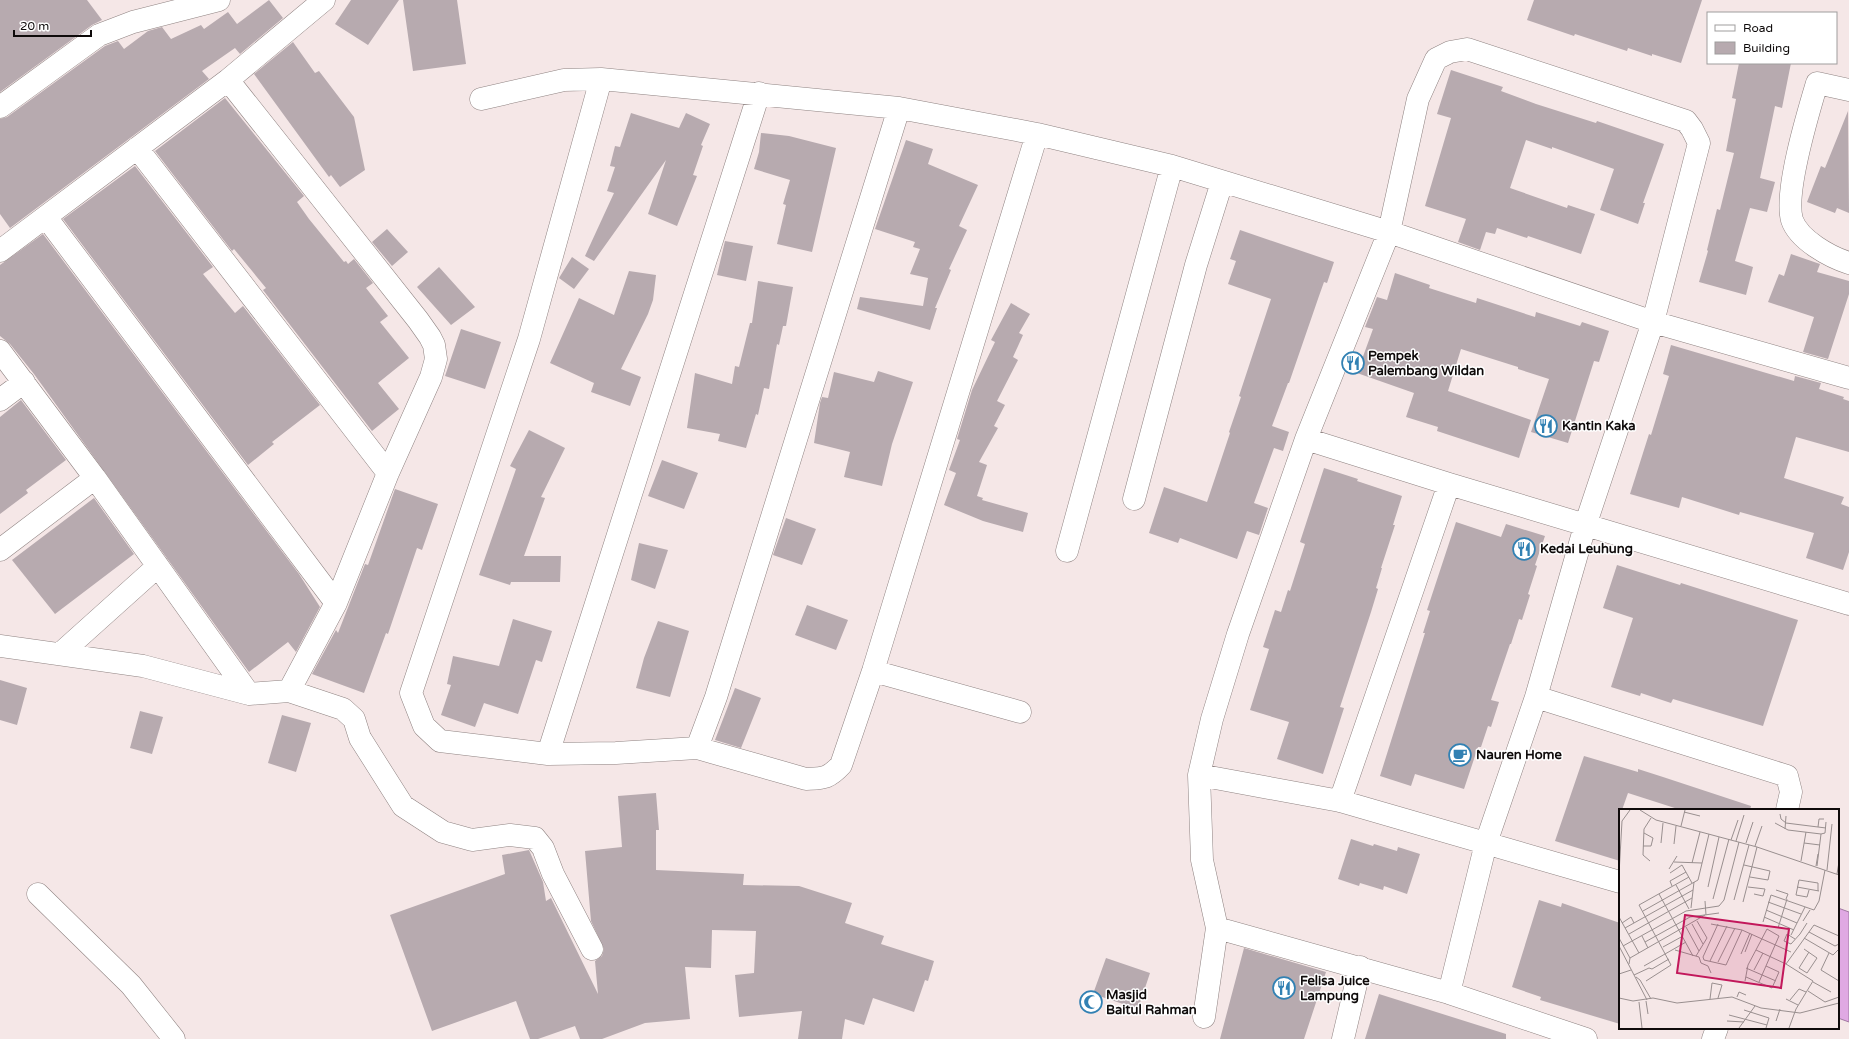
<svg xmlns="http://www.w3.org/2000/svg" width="1849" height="1039" font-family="'Varela Round',sans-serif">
<rect width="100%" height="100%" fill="#f5e7e7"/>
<path fill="#e0a9e3" stroke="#a179a2" d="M 1838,908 L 1849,912 L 1849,1022 L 1838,1018 Z"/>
<path fill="#b7aaaf" d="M 0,0 L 87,0 L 102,20 L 92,25 L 0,92 Z
M 269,0 L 283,18 L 240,54 L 235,48 L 202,71 L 209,79 L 10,228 L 0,214 L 0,119 L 7,117 L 105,46 L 118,41 L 124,49 L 148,31 L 162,27 L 171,39 L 201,25 L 204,29 L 228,12 L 237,24 Z
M 351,0 L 399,0 L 368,45 L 335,24 Z
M 403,0 L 457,0 L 466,64 L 413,71 Z
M 1534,0 L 1702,0 L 1681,63 L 1652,54 L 1652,56 L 1628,48 L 1627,51 L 1575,34 L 1574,36 L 1527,20 Z
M 293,42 L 315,73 L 319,71 L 354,117 L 365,170 L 340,187 L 331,175 L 329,177 L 254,74 Z
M 1739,63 L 1791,63 L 1782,108 L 1775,106 L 1760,178 L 1775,182 L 1767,212 L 1750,208 L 1735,261 L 1753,267 L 1746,295 L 1699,282 L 1708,251 L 1707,250 L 1717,209 L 1720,210 L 1734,153 L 1726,151 L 1736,99 L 1732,98 Z
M 1451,70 L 1503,87 L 1501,91 L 1536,104 L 1596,123 L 1597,121 L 1664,144 L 1643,203 L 1645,203 L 1638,224 L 1600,210 L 1614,169 L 1552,147 L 1552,149 L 1526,140 L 1510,188 L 1567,208 L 1568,205 L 1595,214 L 1581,254 L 1528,236 L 1527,238 L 1497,228 L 1495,234 L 1486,232 L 1480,250 L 1458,242 L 1466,219 L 1425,206 L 1451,118 L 1437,114 Z
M 225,98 L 304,196 L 297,202 L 309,219 L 344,262 L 346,261 L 348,264 L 354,259 L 373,283 L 366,288 L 388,316 L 380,322 L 409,358 L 378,383 L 399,409 L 372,431 L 263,290 L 266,288 L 234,249 L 232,251 L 155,151 Z
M 1848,111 L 1849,213 L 1837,208 L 1835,213 L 1807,202 L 1821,166 L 1825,168 Z
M 631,113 L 679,128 L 686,113 L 710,124 L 701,145 L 703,146 L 693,175 L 697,176 L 677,226 L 648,214 L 666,160 L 594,261 L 585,256 L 614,193 L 607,191 L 615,167 L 610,166 L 615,146 L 620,147 Z
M 761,133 L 789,136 L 836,148 L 812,252 L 777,244 L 786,205 L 783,204 L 790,180 L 754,169 L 759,152 Z
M 906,140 L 933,149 L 928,164 L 978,185 L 959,226 L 967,230 L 949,269 L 951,270 L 935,308 L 937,308 L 930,330 L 857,309 L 860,297 L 923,306 L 928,278 L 910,274 L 920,249 L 913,247 L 915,242 L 875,229 Z
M 135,166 L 213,267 L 203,274 L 235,313 L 243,306 L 320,405 L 272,442 L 274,444 L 248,465 L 63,219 Z
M 387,229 L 408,252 L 392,266 L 372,242 Z
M 1240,230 L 1334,262 L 1327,283 L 1324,282 L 1319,296 L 1289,383 L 1288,383 L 1272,426 L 1289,432 L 1283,451 L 1274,448 L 1254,503 L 1268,508 L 1259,535 L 1247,531 L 1237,559 L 1180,538 L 1178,543 L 1149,533 L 1164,487 L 1207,502 L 1230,433 L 1229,432 L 1241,397 L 1239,396 L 1271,299 L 1228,284 L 1236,261 L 1230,259 Z
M 43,234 L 299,574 L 320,607 L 296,652 L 288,642 L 249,672 L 34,374 L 10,344 L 0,336 L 0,265 Z
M 725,241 L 753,246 L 746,281 L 717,275 Z
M 1791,254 L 1820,264 L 1817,272 L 1849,281 L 1849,294 L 1828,359 L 1803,352 L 1814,317 L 1768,302 L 1779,274 L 1784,276 Z
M 572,257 L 589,269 L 574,289 L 559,278 Z
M 439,267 L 475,307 L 451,325 L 417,287 Z
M 629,271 L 656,275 L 653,300 L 648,314 L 621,369 L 641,377 L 630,406 L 591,392 L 594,383 L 550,363 L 579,298 L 614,315 Z
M 1395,273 L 1430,285 L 1429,288 L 1476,303 L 1477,298 L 1535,317 L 1536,312 L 1580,326 L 1582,322 L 1609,331 L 1599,362 L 1594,361 L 1568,443 L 1531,432 L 1549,379 L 1518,369 L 1518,367 L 1461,349 L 1448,391 L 1531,420 L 1519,458 L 1437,431 L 1438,427 L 1406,417 L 1414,393 L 1357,373 L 1373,329 L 1365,327 L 1377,297 L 1387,300 Z
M 758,281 L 793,287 L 786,326 L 783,326 L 779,345 L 777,344 L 769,389 L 764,388 L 758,415 L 756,414 L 746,448 L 718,441 L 720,434 L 687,428 L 695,373 L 732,384 L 735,366 L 739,367 L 750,323 L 752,323 Z
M 1011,303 L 1030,314 L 1019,333 L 1023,335 L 1013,357 L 1018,360 L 997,401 L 1005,405 L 994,426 L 998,428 L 979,462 L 987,465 L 977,496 L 983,498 L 982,500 L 1028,513 L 1023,532 L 983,521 L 944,505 L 956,473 L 949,470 L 960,440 L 957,439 L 972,390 L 995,342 L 991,340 Z
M 461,329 L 501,342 L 485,389 L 445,376 Z
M 1671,345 L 1794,381 L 1795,376 L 1821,383 L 1819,389 L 1844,397 L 1843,399 L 1849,401 L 1849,452 L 1796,437 L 1784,478 L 1844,497 L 1841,504 L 1849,507 L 1849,552 L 1843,570 L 1806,558 L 1814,533 L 1740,512 L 1739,515 L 1682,497 L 1679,508 L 1630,494 L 1649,434 L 1651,435 L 1669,376 L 1663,374 Z
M 878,371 L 913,382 L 892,444 L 882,486 L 844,477 L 850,452 L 814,443 L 820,403 L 822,397 L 828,398 L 834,372 L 874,382 Z
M 21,400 L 66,460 L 26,490 L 28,493 L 0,514 L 0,417 Z
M 529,430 L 565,448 L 541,497 L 545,498 L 524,556 L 561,556 L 560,582 L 511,582 L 510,585 L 479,575 L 516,469 L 510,466 Z
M 662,460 L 698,473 L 684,509 L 648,496 Z
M 1324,468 L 1358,479 L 1357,481 L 1402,496 L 1393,525 L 1395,525 L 1381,568 L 1382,568 L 1376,588 L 1378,589 L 1371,612 L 1340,707 L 1344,708 L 1323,774 L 1277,759 L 1289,722 L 1250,710 L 1269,649 L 1263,647 L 1275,610 L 1281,612 L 1288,590 L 1290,591 L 1305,544 L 1300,542 Z
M 395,489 L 438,504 L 422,550 L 417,548 L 388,634 L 386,633 L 364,693 L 312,674 L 336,630 L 338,633 L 365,564 L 368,565 Z
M 94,498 L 134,554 L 55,614 L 12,560 Z
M 786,518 L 816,529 L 802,565 L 773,555 Z
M 1456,522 L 1501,537 L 1506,524 L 1545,536 L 1535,565 L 1537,566 L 1528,594 L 1530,595 L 1522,620 L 1519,619 L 1511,644 L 1510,644 L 1491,700 L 1499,702 L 1491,727 L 1488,726 L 1481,747 L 1478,747 L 1464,789 L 1415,774 L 1411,786 L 1380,776 L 1425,633 L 1423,633 L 1430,611 L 1427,610 Z
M 639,543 L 668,550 L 655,589 L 631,580 Z
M 1617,565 L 1680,585 L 1681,583 L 1798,620 L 1763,726 L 1673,699 L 1671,703 L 1641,693 L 1640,696 L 1611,687 L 1633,618 L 1603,608 Z
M 807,605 L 848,620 L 836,650 L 795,635 Z
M 513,619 L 552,631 L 542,662 L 536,660 L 518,714 L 484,703 L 475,727 L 441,715 L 451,685 L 447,684 L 453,656 L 499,666 Z
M 658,621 L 689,631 L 670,697 L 636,688 L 644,658 Z
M 0,680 L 27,688 L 17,725 L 0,720 Z
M 735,688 L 761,698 L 741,748 L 715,740 Z
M 140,711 L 163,717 L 152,754 L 130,748 Z
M 282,715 L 311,723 L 296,772 L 268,763 Z
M 1584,756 L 1638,772 L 1638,769 L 1663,777 L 1751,806 L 1750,810 L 1681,810 L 1628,793 L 1622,810 L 1620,810 L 1620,861 L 1555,841 Z
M 656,793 L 659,830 L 656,830 L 656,870 L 744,874 L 743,885 L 799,886 L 852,903 L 845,923 L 884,936 L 881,944 L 934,961 L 928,981 L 925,980 L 914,1012 L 873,998 L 864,1025 L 845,1019 L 842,1039 L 798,1039 L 802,1011 L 739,1017 L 735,975 L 754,973 L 756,931 L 712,930 L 711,968 L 685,967 L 690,1019 L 645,1023 L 602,1039 L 580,1039 L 575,1026 L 538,1039 L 530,1039 L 516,1001 L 432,1031 L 390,915 L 505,874 L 502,855 L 529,850 L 543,882 L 546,901 L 551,898 L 598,994 L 595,961 L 602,956 L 604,949 L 591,921 L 585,851 L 622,847 L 618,796 Z
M 1351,839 L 1373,846 L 1374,844 L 1397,851 L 1398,847 L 1420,854 L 1407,894 L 1384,886 L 1383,890 L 1360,883 L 1359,886 L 1338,879 Z
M 1539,900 L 1561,907 L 1562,903 L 1620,923 L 1620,1024 L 1540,1000 L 1541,997 L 1512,987 Z
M 1244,948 L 1326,972 L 1304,1039 L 1220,1039 Z
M 1106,958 L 1150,973 L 1138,1009 L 1093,994 Z
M 1379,994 L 1506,1034 L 1506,1039 L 1365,1039 Z"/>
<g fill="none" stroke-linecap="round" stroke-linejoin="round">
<g stroke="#8f8382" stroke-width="23">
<path id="minor" d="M 601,79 L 529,339 L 411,693 L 424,726 L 440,741 L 548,754 L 616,753 L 697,748 L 806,779 C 823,778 828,779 841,765 L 873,671 L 1037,134
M 228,80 L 418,320 L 430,337 L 434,345 L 436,359 L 431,377 L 388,473 L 336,603 L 289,691
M 1849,90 L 1817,83 C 1808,113 1784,192 1792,220 C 1799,240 1830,257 1849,263
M 481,99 L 564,80 L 601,79 L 899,108 L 1037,134 L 1172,166 L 1389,232 L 1653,322 L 1849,378
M 0,107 L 99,35 L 133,22 L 219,0
M 137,148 L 388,473
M 46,217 L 336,603
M 0,251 L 228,80 L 324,0
M 0,351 L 95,478 L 249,694
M 0,400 L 24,382
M 1306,439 L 1449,484 L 1849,604
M 1134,499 L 1196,265 L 1222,182
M 0,550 L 95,478
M 1067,551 L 1172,166
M 0,646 L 143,666 L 249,694 L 289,691 L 343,709 L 354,719 L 360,738 L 403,806 L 443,832 L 472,840 L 510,835 L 535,838 L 543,848 L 553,874 L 592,949
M 60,654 L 158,566
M 873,671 L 1020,712
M 1536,697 L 1787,776 L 1791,792 L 1787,810
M 697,748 L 716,697 L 899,108
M 548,754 L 759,93
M 1199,775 L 1340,801 L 1620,882
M 1340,801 L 1449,484
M 38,894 L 131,985 L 174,1039
M 1217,928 L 1449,993 L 1586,1039
M 1204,1017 L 1217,928 L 1202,860 L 1199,775 L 1212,719 L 1238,634 L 1306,439 L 1389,232 L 1418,99 L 1436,59 L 1450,52 L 1467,49 L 1686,121 L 1692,129 L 1699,143 L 1653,322 L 1585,526 L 1536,697 L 1486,843 L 1449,993
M 1343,1039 L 1360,967
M 1713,1039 L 1717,1028"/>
</g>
<use href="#minor" stroke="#fff" stroke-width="22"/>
</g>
<defs>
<g id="restaurant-ring" transform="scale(1.15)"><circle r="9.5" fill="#fff" stroke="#3281b3" stroke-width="1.5"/><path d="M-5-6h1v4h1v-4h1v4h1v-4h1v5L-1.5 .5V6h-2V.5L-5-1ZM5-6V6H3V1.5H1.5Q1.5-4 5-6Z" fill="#3281b3"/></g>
<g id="cafe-ring" transform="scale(1.15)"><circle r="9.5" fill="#fff" stroke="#3281b3" stroke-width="1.5"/><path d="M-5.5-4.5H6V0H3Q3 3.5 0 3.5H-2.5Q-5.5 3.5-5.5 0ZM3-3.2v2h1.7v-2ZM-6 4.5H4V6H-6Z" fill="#3281b3"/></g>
<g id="mosque-ring" transform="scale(1.15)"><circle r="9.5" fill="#fff" stroke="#3281b3" stroke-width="1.5"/><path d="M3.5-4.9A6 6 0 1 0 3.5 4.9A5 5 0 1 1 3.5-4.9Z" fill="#3281b3"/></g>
</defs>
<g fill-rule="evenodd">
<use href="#restaurant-ring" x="1353" y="363"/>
<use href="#restaurant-ring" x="1546" y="426"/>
<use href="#restaurant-ring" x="1524" y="549"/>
<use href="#cafe-ring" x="1460" y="755"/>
<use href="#restaurant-ring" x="1284" y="988"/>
<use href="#mosque-ring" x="1091" y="1002"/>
</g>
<g text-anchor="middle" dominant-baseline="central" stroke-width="3" stroke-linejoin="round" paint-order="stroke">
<g font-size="13" font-weight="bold" fill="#0e0a0a" stroke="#fff" text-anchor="start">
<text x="1368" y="356">Pempek<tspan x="1368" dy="15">Palembang Wildan</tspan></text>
<text x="1562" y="426">Kantin Kaka</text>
<text x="1540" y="549">Kedai Leuhung</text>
<text x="1476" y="755">Nauren Home</text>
<text x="1300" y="981">Felisa Juice<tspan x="1300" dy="15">Lampung</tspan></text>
<text x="1106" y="995">Masjid<tspan x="1106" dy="15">Baitul Rahman</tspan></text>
</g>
</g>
<g transform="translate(1619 809)">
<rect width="220" height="220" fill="#f5e7e7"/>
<path fill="none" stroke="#998f8f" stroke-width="1" d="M 21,1 L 37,11 L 138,38 L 220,66M 65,3 L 81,7M 161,5 L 162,10 L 167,14 L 207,19M 156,14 L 169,21 L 202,25M 62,17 L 66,1M 199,18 L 200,10 L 205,10M 166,20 L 167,7M 202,25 L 206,24 L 207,13M 112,31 L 119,11M 117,32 L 125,6M 42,34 L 44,14M 127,34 L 134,13M 185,34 L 201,36M 55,35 L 57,17M 24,37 L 32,37 L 34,29 L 25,24M 136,37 L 143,17M 31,52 L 24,46 L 25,20 L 32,9M 182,52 L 187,23M 55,53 L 83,54M 73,54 L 81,23M 125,56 L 151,62 L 149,71 L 131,68M 197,57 L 199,45M 198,57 L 202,25M 50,60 L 58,47M 208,61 L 213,15M 51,64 L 63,56 L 73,74M 0,65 L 3,12 L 11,1M 218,65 L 220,53M 57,76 L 70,100M 53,77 L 51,72 L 67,63M 89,78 L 100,28M 129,78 L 146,80 L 144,87 L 135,85M 178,78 L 200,82M 157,81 L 169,85 L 167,90M 190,81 L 188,88 L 177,86 L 180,71 L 199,74 L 199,82M 40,85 L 74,147M 94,90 L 110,30M 115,91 L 130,36M 86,92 L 87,106M 124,93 L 138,38M 149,93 L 182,105M 72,99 L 75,73M 147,101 L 178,114M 24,102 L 79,71 L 90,25M 0,108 L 20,144M 145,108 L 175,121M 184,112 L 191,101M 144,113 L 152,86 L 195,101 L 200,92 L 206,61M 3,114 L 12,108 L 15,114M 73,115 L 84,135M 92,115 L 123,121 L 172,143M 99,115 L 84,148 L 85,151 L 107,156 L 123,121M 67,118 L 80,142M 6,119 L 74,81M 159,119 L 168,90M 190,123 L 216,137 L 220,135M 10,125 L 73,89M 172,126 L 186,98M 23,127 L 29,139M 0,129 L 11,149 L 10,155M 185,129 L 214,146 L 220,140M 176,130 L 168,125 L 165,132 L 172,135 L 181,125 L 188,114M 26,133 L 71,108 L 100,104M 0,137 L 28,191M 4,137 L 67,102 L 100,97 L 105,91 L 120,33M 44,138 L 64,127M 185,140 L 198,149 L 188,164 L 180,159 L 190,143M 56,141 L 80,148 L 82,154 L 89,157 L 92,164M 137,141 L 167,155 L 194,172 L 177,200 L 170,219M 126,143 L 133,125M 210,144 L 202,161 L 220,172M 122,145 L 131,124M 77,147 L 88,129 L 78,112M 11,149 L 86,106M 91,152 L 108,117M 99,153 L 116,119M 167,155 L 195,116 L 220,127M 25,157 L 67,133M 127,159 L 157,172M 33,160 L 50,150M 135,161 L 144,144M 0,165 L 12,161M 15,166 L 30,159 L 33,160M 17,168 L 21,171 L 32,190M 127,168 L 153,179 L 160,163 L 147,157M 27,172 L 52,156 L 20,96 L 70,68M 126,172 L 129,156 L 148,120 L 160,127 L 140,173M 194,173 L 212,183M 189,182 L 206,193 L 220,188M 118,188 L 120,183 L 127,186M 0,189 L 14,192 L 34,189 L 58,194 L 113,188 L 142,199 L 181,204 L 220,194M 91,190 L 93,174 L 103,176 L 99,189M 167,190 L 179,196M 171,191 L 180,180 L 187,183M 27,192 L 29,205M 20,193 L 23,219M 125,201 L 150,209 L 147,219M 110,206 L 148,216M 108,212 L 125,213M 157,212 L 161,200M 120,219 L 136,197"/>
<path fill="#c2185b" fill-opacity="0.15" stroke="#c2185b" stroke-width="2" d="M 66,106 L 170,120 L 162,179 L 58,164 Z"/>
<rect width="220" height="220" fill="none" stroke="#0e0a0a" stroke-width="2"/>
</g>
<rect x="1707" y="12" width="130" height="52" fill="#ffffff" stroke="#9f9d9d"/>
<rect x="1715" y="25" width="20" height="6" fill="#ffffff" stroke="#9f9d9d"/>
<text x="1743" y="32" font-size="12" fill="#0e0a0a">Road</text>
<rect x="1715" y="42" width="20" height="12" fill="#b7aaaf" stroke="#9f9d9d"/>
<text x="1743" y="52" font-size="12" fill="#0e0a0a">Building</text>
<path d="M14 30v6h77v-6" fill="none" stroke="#0e0a0a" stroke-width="2"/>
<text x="20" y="30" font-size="12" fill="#0e0a0a" stroke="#ffffff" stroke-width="3" paint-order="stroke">20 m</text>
</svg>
